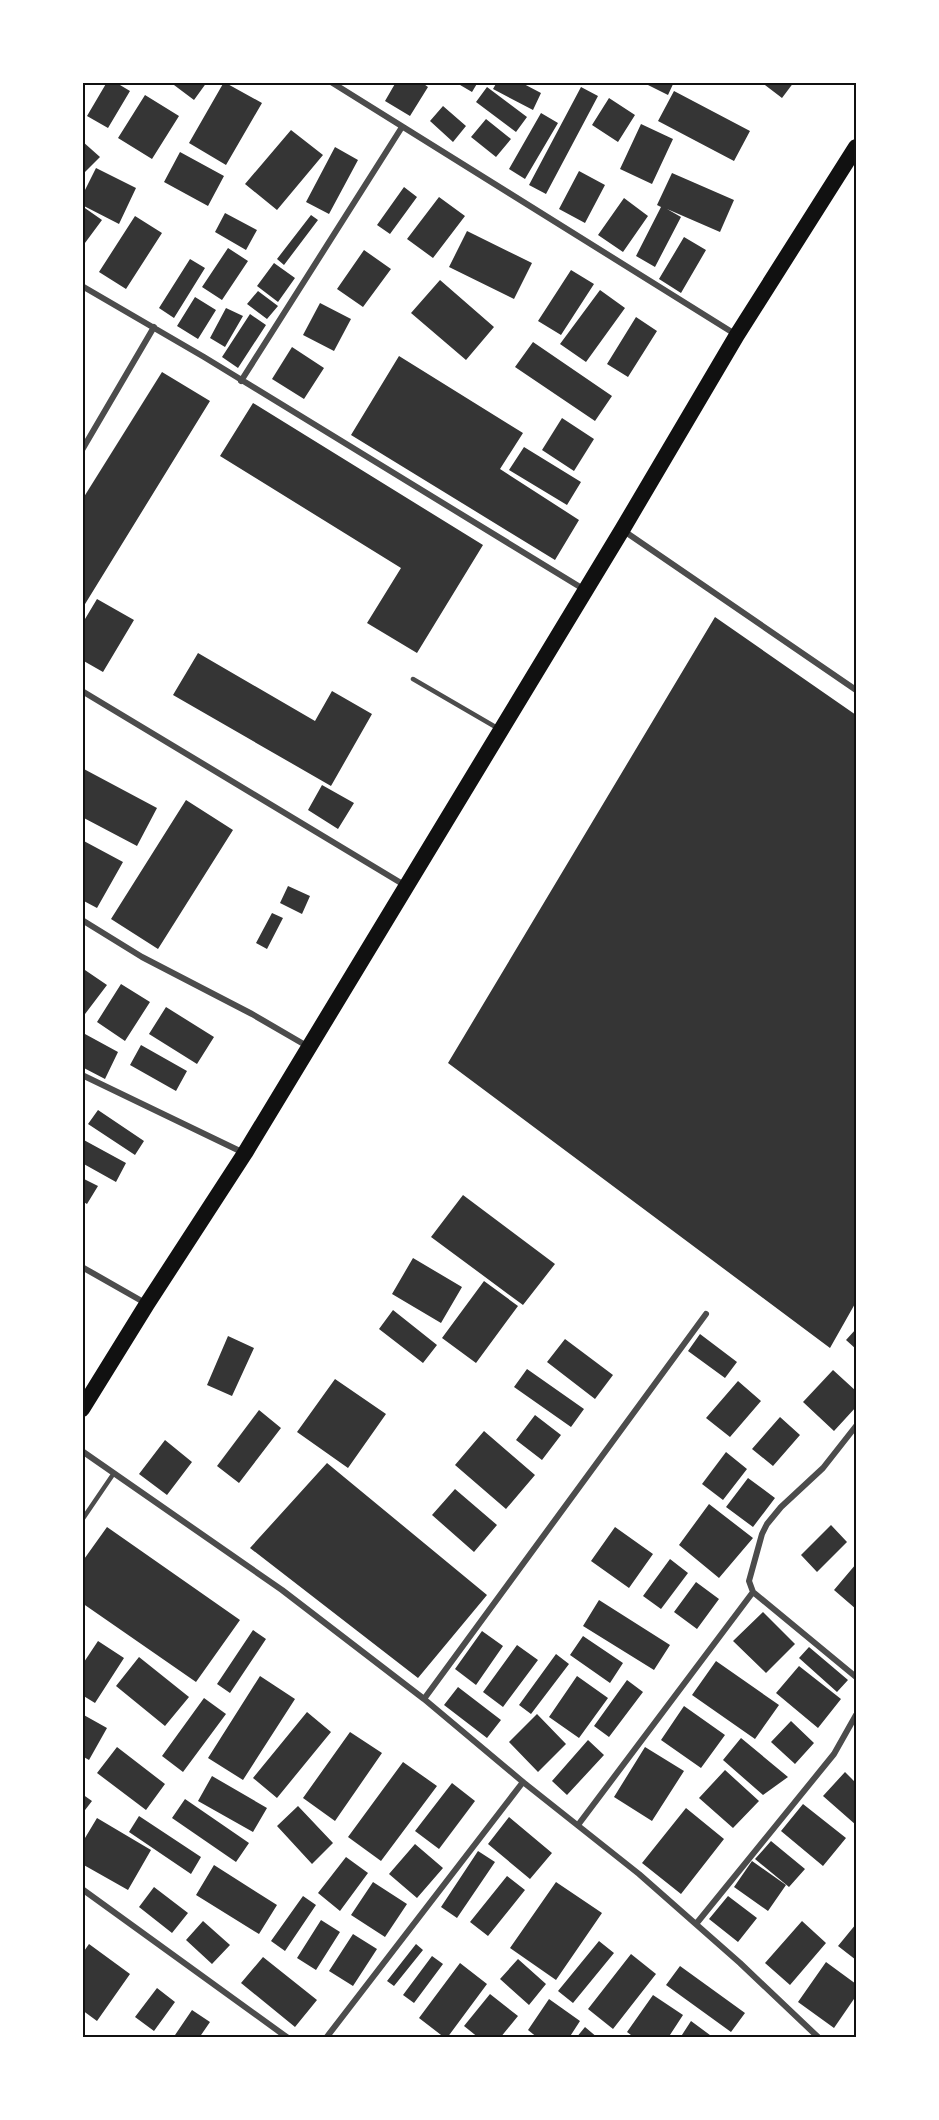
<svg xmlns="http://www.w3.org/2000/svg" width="939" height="2120" font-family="'Fira Sans',sans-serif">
<rect width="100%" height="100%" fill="#fff"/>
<path fill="#353535" d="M 107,82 L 115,82 L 130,91 L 108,128 L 87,116 Z
M 170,82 L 207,82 L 194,100 Z
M 224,82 L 262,103 L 226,165 L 189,143 Z
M 396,82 L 421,82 L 428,87 L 410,116 L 385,101 Z
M 455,82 L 478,82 L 472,92 Z
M 497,82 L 520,82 L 541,93 L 533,110 L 493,89 Z
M 642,82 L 674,82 L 668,95 Z
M 761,82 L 794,82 L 782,98 Z
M 487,87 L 527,117 L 516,132 L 476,102 Z
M 581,87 L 598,96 L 546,194 L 529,185 Z
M 674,91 L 750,131 L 734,161 L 658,121 Z
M 145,95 L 179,116 L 152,159 L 118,138 Z
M 609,98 L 635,115 L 618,142 L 592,125 Z
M 443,106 L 466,126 L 453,142 L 430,121 Z
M 541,113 L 558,123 L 525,179 L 509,169 Z
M 486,119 L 511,139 L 496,157 L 471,137 Z
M 641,124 L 673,139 L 652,184 L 620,169 Z
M 291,130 L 323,155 L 277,210 L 245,184 Z
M 82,141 L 100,157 L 82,175 Z
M 335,147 L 358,160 L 329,214 L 306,202 Z
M 180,152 L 224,176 L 208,206 L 164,182 Z
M 96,168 L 136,188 L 119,224 L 82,205 L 82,196 Z
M 579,171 L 605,185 L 585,223 L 559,209 Z
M 672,173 L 734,200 L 720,232 L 667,209 L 681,217 L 655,267 L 636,256 L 661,207 L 657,205 Z
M 404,187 L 417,197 L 390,234 L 377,225 Z
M 439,197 L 465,216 L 433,258 L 407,239 Z
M 624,198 L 648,216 L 623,252 L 598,235 Z
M 82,206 L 102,220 L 82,247 Z
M 225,213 L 257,230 L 246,250 L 215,232 Z
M 311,215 L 318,220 L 284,265 L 277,259 Z
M 135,216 L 162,233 L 126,289 L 99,272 Z
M 467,231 L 532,263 L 514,299 L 449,267 Z
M 684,237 L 706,250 L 681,293 L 659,279 Z
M 228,248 L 248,261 L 222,300 L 202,287 Z
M 364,250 L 391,269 L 363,307 L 337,289 Z
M 190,259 L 205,268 L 174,318 L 159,308 Z
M 274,263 L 295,278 L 278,302 L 257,286 Z
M 571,270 L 594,284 L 561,335 L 538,321 Z
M 440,280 L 494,327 L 466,360 L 411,313 Z
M 600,290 L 625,308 L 586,362 L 560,344 Z
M 258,291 L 278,306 L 267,319 L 247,304 Z
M 195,297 L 216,310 L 198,339 L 177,326 Z
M 320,303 L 351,319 L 334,351 L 303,335 Z
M 226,308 L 243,316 L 225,347 L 210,338 Z
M 250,314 L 266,325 L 238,368 L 222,357 Z
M 636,317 L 657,331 L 628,377 L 607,364 Z
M 533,342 L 612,396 L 595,421 L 515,367 Z
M 292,347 L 324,368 L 304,399 L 272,379 Z
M 399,356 L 523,433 L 500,469 L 579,520 L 555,560 L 351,435 Z
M 162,372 L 210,401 L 82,609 L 82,500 Z
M 253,403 L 483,545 L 417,653 L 367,623 L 401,568 L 220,456 Z
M 562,418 L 594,439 L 574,471 L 542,450 Z
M 524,447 L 581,482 L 567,505 L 509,470 Z
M 97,599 L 134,620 L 103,672 L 82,660 L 82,624 Z
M 715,617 L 856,715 L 856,1302 L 830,1348 L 448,1063 Z
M 198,653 L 315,721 L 332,691 L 372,714 L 331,786 L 173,695 Z
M 82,768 L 157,808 L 137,846 L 82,817 Z
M 322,785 L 354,803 L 338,829 L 308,810 Z
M 186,800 L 233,830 L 158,949 L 111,919 Z
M 82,840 L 123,862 L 97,908 L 82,900 Z
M 288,886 L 310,896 L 302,914 L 280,903 Z
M 272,913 L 283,918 L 267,949 L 256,943 Z
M 82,968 L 107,985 L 82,1018 Z
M 121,984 L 150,1002 L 125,1041 L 97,1022 Z
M 166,1007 L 214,1037 L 197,1064 L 149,1034 Z
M 85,1034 L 118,1052 L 105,1079 L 82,1067 L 82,1038 Z
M 141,1045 L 187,1071 L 176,1091 L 130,1065 Z
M 98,1110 L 144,1141 L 135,1155 L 88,1124 Z
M 82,1139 L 126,1163 L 116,1182 L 82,1163 Z
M 82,1178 L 98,1186 L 87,1204 L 82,1201 Z
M 463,1195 L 555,1264 L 523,1305 L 431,1237 Z
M 413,1258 L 462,1287 L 441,1323 L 392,1294 Z
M 484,1281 L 518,1306 L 476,1363 L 442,1338 Z
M 393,1310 L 437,1345 L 423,1363 L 379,1329 Z
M 856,1329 L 856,1349 L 846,1340 Z
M 700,1334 L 737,1362 L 725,1378 L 688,1351 Z
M 228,1336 L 254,1348 L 232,1396 L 207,1385 Z
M 565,1339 L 613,1375 L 595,1399 L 547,1362 Z
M 527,1369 L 584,1409 L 571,1427 L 514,1387 Z
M 833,1370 L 856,1391 L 856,1407 L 834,1431 L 803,1402 Z
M 335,1379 L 386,1414 L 348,1468 L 297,1432 Z
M 738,1381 L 761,1401 L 730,1437 L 706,1418 Z
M 259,1410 L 281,1428 L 239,1483 L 217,1466 Z
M 535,1415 L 561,1435 L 542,1460 L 516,1440 Z
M 780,1417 L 800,1435 L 773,1466 L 752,1449 Z
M 484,1431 L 535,1475 L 506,1509 L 455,1465 Z
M 165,1440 L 192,1462 L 167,1495 L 139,1474 Z
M 726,1452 L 747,1469 L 723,1500 L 702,1484 Z
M 327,1463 L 487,1595 L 418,1678 L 250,1548 Z
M 748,1478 L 775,1498 L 753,1527 L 726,1507 Z
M 455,1489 L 497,1525 L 474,1552 L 432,1515 Z
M 709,1504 L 753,1538 L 719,1578 L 679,1545 Z
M 831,1525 L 847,1542 L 817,1572 L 801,1555 Z
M 107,1527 L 240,1620 L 196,1682 L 82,1603 L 82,1562 Z
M 615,1527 L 653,1554 L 629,1588 L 591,1561 Z
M 670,1559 L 688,1573 L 661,1609 L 643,1596 Z
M 856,1564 L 856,1609 L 834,1590 Z
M 696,1582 L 719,1599 L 697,1629 L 674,1612 Z
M 599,1600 L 670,1645 L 654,1670 L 583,1626 Z
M 763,1612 L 795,1644 L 766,1673 L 733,1641 Z
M 253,1630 L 266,1639 L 230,1693 L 217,1684 Z
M 482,1631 L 503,1646 L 476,1685 L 455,1669 Z
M 583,1636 L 623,1663 L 610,1683 L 570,1655 Z
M 98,1641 L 124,1658 L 95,1703 L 82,1695 L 82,1665 Z
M 517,1645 L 538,1660 L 503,1707 L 483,1692 Z
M 809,1647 L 848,1680 L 837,1692 L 799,1658 Z
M 556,1654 L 569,1664 L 531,1714 L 519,1705 Z
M 139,1657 L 189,1697 L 165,1726 L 116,1686 Z
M 716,1661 L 779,1705 L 755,1739 L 692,1695 Z
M 799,1666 L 841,1699 L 818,1728 L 776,1693 Z
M 260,1676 L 295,1699 L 243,1780 L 208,1758 Z
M 577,1676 L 608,1698 L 579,1738 L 549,1717 Z
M 627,1680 L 643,1692 L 609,1737 L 594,1726 Z
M 458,1687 L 501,1720 L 487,1738 L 444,1705 Z
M 204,1698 L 226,1714 L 183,1772 L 162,1756 Z
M 684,1706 L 725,1735 L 701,1768 L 661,1740 Z
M 307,1712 L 331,1732 L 277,1798 L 253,1778 Z
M 82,1714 L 107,1728 L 89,1760 L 82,1756 Z
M 537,1714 L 566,1744 L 538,1772 L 509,1742 Z
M 791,1721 L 814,1743 L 795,1764 L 771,1742 Z
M 350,1732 L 382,1753 L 335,1821 L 303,1798 Z
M 741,1738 L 788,1777 L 763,1795 L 723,1760 Z
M 588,1740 L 604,1755 L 567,1795 L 552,1781 Z
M 117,1747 L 165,1784 L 146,1810 L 97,1773 Z
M 645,1747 L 684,1771 L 652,1821 L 614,1797 Z
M 403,1762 L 437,1786 L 381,1861 L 348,1837 Z
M 725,1770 L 759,1801 L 733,1828 L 699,1798 Z
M 845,1772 L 856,1783 L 856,1825 L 823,1796 Z
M 212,1776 L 267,1808 L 253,1832 L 198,1801 Z
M 452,1783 L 475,1801 L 439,1849 L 415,1831 Z
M 82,1794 L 92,1801 L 82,1814 Z
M 185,1799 L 249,1843 L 236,1862 L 172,1818 Z
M 803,1804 L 846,1838 L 823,1866 L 781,1831 Z
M 298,1806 L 333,1843 L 312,1864 L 277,1826 Z
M 686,1808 L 724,1839 L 681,1894 L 642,1863 Z
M 139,1816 L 201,1857 L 191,1874 L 129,1832 Z
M 509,1817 L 552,1853 L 530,1879 L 488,1844 Z
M 97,1818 L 151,1850 L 128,1890 L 82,1864 L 82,1843 Z
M 771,1841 L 805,1869 L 789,1887 L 755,1859 Z
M 415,1844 L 443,1868 L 417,1898 L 389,1874 Z
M 478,1851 L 495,1862 L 457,1918 L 441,1907 Z
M 346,1857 L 368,1873 L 340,1911 L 318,1893 Z
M 752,1861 L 786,1885 L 768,1911 L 734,1887 Z
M 214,1865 L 277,1905 L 259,1934 L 196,1895 Z
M 507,1876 L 525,1890 L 488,1936 L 470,1922 Z
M 373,1882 L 407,1904 L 385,1937 L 351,1915 Z
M 556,1882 L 602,1913 L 556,1980 L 510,1948 Z
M 154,1887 L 188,1913 L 172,1933 L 139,1907 Z
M 303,1896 L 316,1905 L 285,1951 L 271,1941 Z
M 728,1896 L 757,1918 L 738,1942 L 709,1919 Z
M 321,1920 L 340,1932 L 316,1970 L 297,1958 Z
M 203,1921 L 230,1945 L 212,1964 L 186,1940 Z
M 802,1921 L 826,1943 L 790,1985 L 765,1963 Z
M 856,1924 L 856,1960 L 838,1946 Z
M 353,1934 L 377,1949 L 353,1986 L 329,1971 Z
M 599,1941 L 614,1953 L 573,2003 L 558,1991 Z
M 89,1944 L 130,1974 L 97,2021 L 82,2010 L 82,1954 Z
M 416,1944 L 423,1950 L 394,1986 L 387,1981 Z
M 631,1954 L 656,1974 L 613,2029 L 588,2009 Z
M 432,1956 L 443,1964 L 414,2003 L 403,1995 Z
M 263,1957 L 317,2000 L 295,2027 L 241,1983 Z
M 518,1959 L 546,1984 L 529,2005 L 500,1979 Z
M 826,1962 L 856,1984 L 856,1996 L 834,2028 L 798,2002 Z
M 460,1963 L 487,1984 L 447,2038 L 445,2038 L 419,2018 Z
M 680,1966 L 745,2013 L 731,2032 L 666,1985 Z
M 157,1988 L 175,2002 L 154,2031 L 135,2017 Z
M 490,1994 L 518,2016 L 500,2038 L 479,2038 L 464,2026 Z
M 653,1995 L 683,2015 L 668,2038 L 635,2038 L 627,2032 Z
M 549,1999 L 580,2021 L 569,2038 L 538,2038 L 528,2030 Z
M 192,2010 L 210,2022 L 199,2038 L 173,2038 Z
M 691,2021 L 714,2038 L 680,2038 Z
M 585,2027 L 598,2038 L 576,2038 Z"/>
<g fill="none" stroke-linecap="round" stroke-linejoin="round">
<path stroke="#4c4c4c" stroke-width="4.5" d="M 413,679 L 499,729
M 82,1520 L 114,1473"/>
<path stroke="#4c4c4c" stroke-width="6" d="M 331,82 L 735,334
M 82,286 L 204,357 L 585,590
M 241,381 L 402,127
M 82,450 L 154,327
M 624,531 L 856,690
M 82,691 L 406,886
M 82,920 L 142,957 L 252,1014 L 307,1046
M 82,1075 L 244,1153
M 82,1267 L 147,1304
M 856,1426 L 823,1468 L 781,1507 L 767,1524 L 762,1534 L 749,1581 L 753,1592 L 856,1677
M 82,1451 L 282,1590 L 424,1699 L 523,1782 L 639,1874 L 740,1963 L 819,2038
M 424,1699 L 706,1314
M 578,1825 L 753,1592
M 82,1889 L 288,2038
M 696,1924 L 834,1754 L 856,1715
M 326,2038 L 523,1782"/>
<path stroke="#111" stroke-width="16" d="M 82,1409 L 147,1304 L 245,1153 L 622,530 L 737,335 L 856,147"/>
</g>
<rect width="939" height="2120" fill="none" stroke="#ffffff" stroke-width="168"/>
<rect x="84" y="84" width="771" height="1952" fill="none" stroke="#111" stroke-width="2"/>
</svg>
